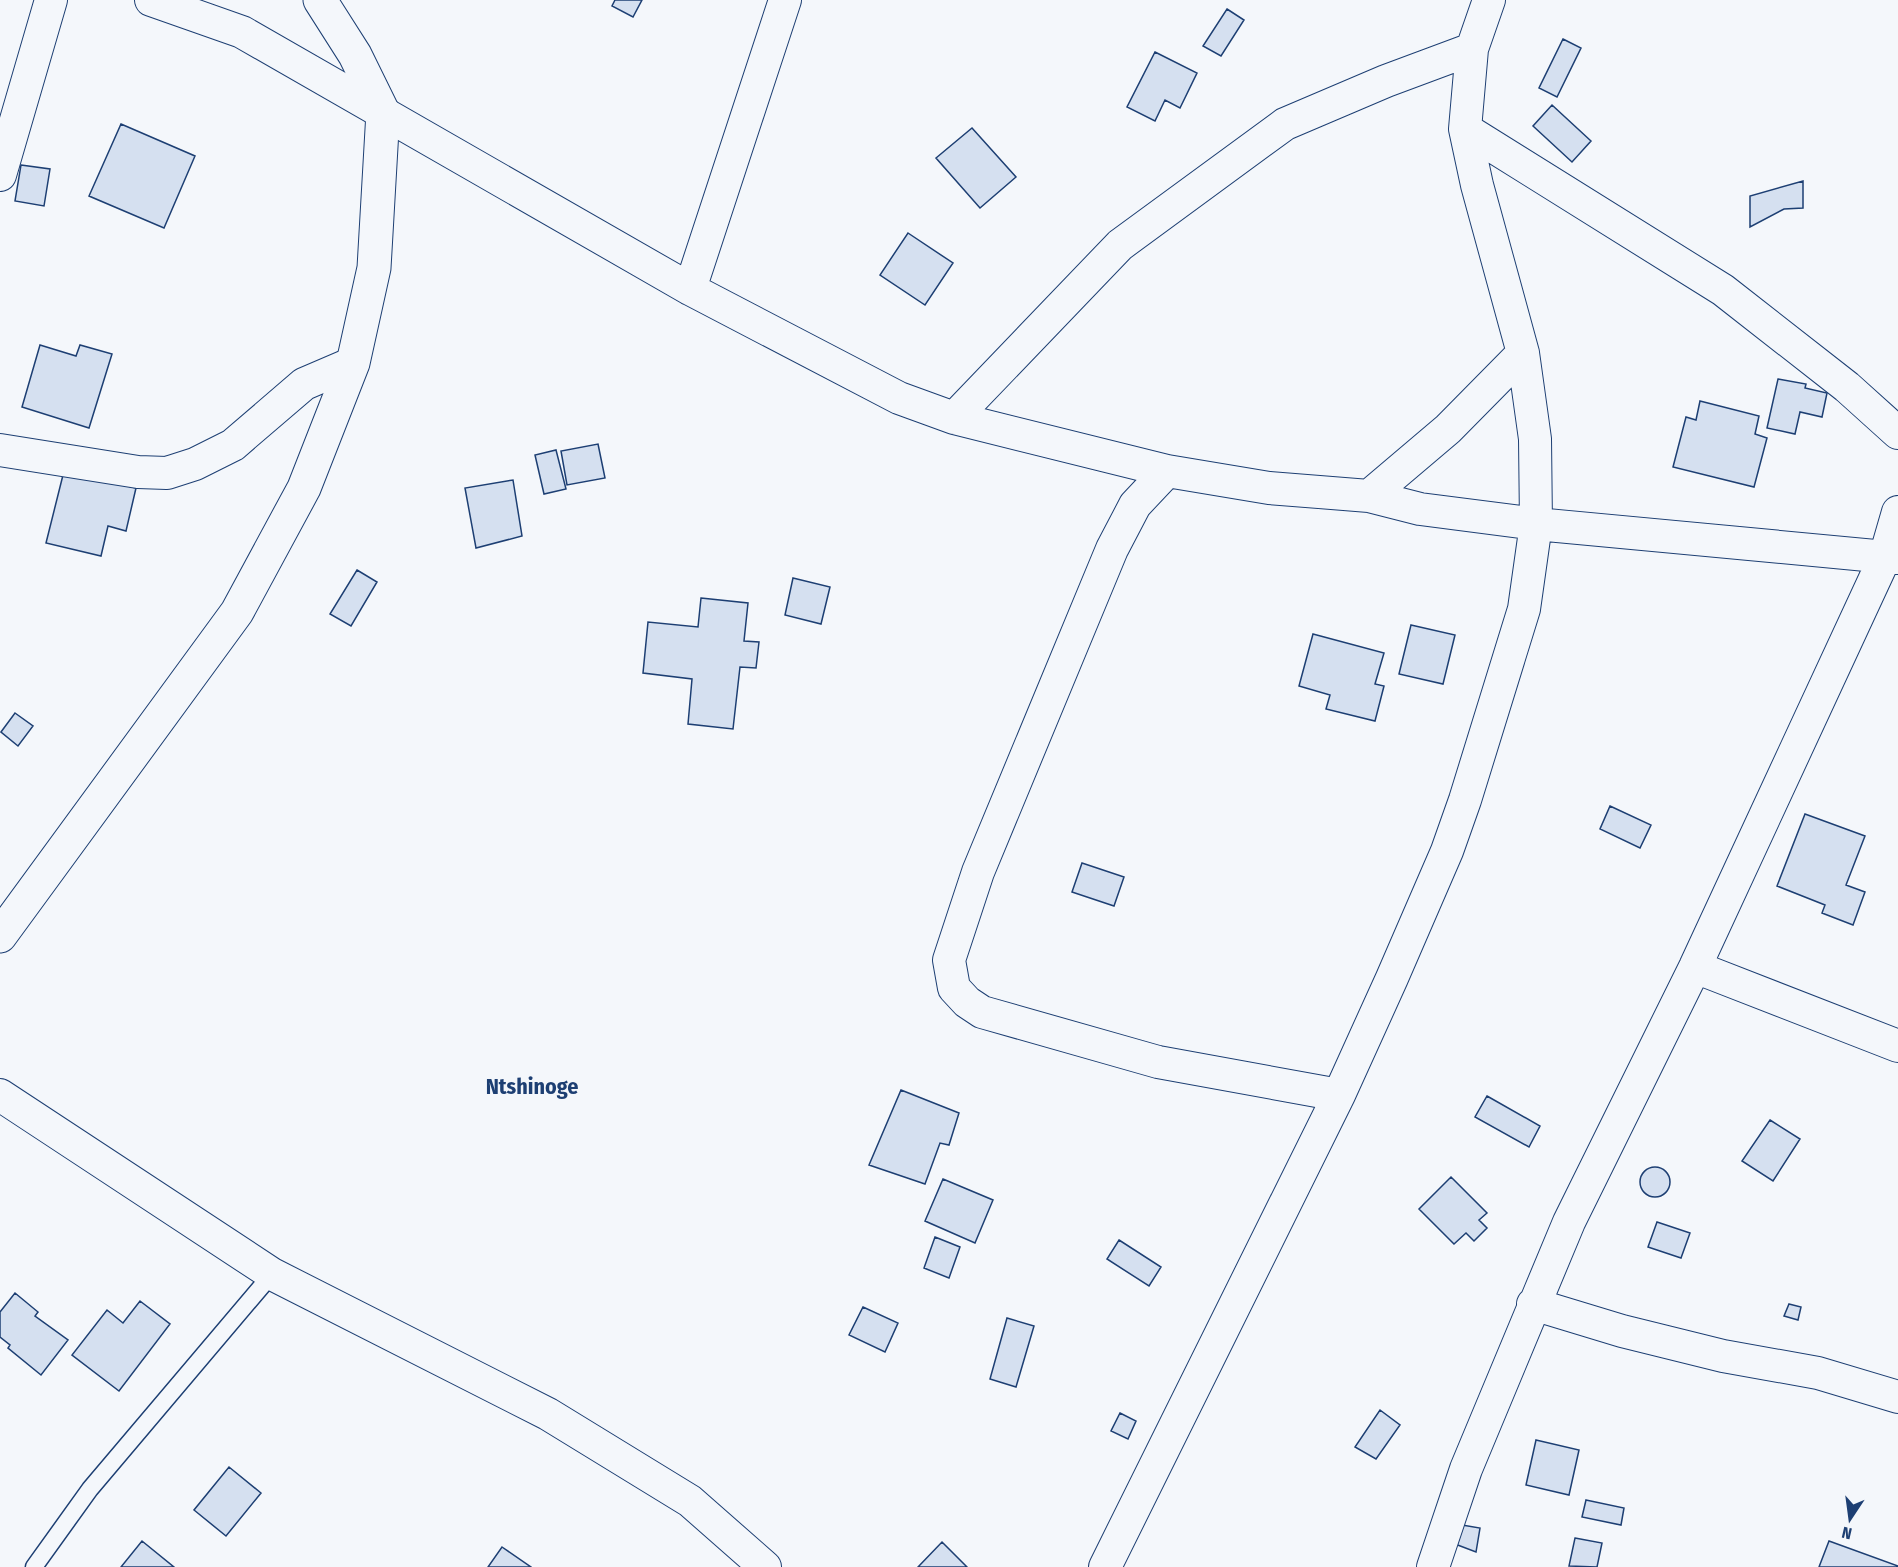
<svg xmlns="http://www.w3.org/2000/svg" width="1898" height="1567" font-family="'Fira Sans Condensed',sans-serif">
<rect width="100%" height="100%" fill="#f4f7fb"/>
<path fill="#d5e0f0" stroke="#1d3f73" stroke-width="1.5" d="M 615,0 L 642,0 L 633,17 L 612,6 Z
M 1227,9 L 1244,20 L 1221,56 L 1203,46 Z
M 1563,39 L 1581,48 L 1557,97 L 1539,88 Z
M 1155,52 L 1197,73 L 1180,108 L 1165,100 L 1155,121 L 1127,107 Z
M 1552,105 L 1591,141 L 1572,162 L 1533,126 Z
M 121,124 L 195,156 L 164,228 L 89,196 Z
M 972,128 L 1016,177 L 980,208 L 936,158 Z
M 21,165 L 50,169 L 44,206 L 15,201 Z
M 1803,181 L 1803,208 L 1784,209 L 1750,227 L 1750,196 Z
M 908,233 L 953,263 L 925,305 L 880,275 Z
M 40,345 L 76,356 L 80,345 L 112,354 L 89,428 L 22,407 Z
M 1778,379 L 1806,384 L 1805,388 L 1827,393 L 1822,417 L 1800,412 L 1795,434 L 1767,428 Z
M 1700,401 L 1759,416 L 1755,434 L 1767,438 L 1754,487 L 1673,467 L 1686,417 L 1696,420 Z
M 598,444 L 605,478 L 567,485 L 561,451 Z
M 556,450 L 566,489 L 544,494 L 535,455 Z
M 64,471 L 136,488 L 126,531 L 108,526 L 101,556 L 46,543 Z
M 513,480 L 522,536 L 476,548 L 465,488 Z
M 357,570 L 377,582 L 351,626 L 330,614 Z
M 793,578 L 830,587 L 821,624 L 785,615 Z
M 701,598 L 748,603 L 744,641 L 759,642 L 756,668 L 740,667 L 733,729 L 688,724 L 692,679 L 643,673 L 648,622 L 698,627 Z
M 1411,625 L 1455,635 L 1443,684 L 1399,674 Z
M 1313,634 L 1384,653 L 1375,684 L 1384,686 L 1375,721 L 1326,709 L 1330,695 L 1299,686 Z
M 15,713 L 33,726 L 18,746 L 1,732 Z
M 1610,806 L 1651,825 L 1640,848 L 1600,829 Z
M 1805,814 L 1865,836 L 1846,885 L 1865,892 L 1853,925 L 1822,913 L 1825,905 L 1777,886 Z
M 1082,863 L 1124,877 L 1114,906 L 1072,892 Z
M 901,1090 L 959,1113 L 949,1145 L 940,1143 L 925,1184 L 869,1165 Z
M 1487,1096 L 1540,1126 L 1529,1147 L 1475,1117 Z
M 1770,1120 L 1800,1139 L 1773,1181 L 1742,1161 Z
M1640 1182a15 15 0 1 1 30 0a15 15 0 1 1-30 0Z
M 1451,1177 L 1487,1213 L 1479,1220 L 1487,1228 L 1474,1241 L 1466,1233 L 1454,1244 L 1419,1209 Z
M 943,1179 L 993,1200 L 975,1243 L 925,1221 Z
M 1657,1222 L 1690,1233 L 1681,1258 L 1648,1247 Z
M 935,1237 L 960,1247 L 949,1278 L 924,1268 Z
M 1119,1240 L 1161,1267 L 1149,1286 L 1107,1259 Z
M 15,1293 L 38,1312 L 35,1316 L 68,1340 L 41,1375 L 8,1348 L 10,1345 L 0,1337 L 0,1312 Z
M 140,1301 L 170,1324 L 119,1391 L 72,1355 L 107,1310 L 123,1323 Z
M 1789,1304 L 1801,1307 L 1798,1320 L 1784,1316 Z
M 863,1307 L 898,1323 L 885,1352 L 849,1335 Z
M 1007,1318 L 1034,1326 L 1016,1387 L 990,1379 Z
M 1380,1410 L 1400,1425 L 1376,1459 L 1355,1447 Z
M 1120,1413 L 1136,1421 L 1128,1439 L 1111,1431 Z
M 1536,1440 L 1579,1450 L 1569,1495 L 1526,1485 Z
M 229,1467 L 261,1493 L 226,1536 L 194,1510 Z
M 1586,1500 L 1624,1508 L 1621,1525 L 1582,1517 Z
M 1462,1525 L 1480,1528 L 1476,1552 L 1455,1544 Z
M 1575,1538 L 1602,1543 L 1597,1567 L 1569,1566 Z
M 142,1541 L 174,1567 L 121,1567 Z
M 1829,1541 L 1898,1566 L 1898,1567 L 1819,1567 Z
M 942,1542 L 967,1567 L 918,1567 Z
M 502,1547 L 531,1567 L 488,1567 Z"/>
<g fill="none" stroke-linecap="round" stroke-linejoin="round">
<g stroke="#1d3f73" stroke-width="19">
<path id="lane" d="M 34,1567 L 90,1489 L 272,1274"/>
</g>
<g stroke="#1d3f73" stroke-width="34">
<path id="street" d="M 151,0 L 242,32 L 690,289 L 899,398 L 954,418 L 1167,471 L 1269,488 L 1369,496 L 1420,509 L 1536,524 L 1898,558
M 1465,129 L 1723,290 L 1847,387 L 1898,433
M 0,175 L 51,0
M 690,289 L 785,0
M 954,418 L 1120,245 L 1285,124 L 1386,81 L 1472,49
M 0,450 L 138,472 L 167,473 L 195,464 L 233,445 L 304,384 L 353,363
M 1167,471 L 1135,505 L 1112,549 L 978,872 L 949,960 L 954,988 L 967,1002 L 982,1012 L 1158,1062 L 1339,1095
M 1369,496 L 1448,429 L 1523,353
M 1695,967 L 1898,1046
M 0,1095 L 272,1274 L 548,1414 L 690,1501 L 765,1567
M 1533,1304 L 1622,1331 L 1723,1356 L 1818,1373 L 1898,1397
M 1105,1567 L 1339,1095 L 1392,978 L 1447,851 L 1465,800 L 1524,609 L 1536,524 L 1535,439 L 1523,353 L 1477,185 L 1465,129 L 1472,49 L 1489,0
M 1433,1567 L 1466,1469 L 1569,1222 L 1695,967 L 1885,557 L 1898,512"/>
</g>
<g stroke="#1d3f73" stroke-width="35">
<path id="secondary" d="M 0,936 L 237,612 L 304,488 L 353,363 L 374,268 L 383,112 L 355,55 L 320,0"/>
</g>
<use href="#lane" stroke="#f4f7fb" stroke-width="16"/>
<use href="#street" stroke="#f4f7fb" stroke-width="32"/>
<use href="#secondary" stroke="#f4f7fb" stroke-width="33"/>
</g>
<g text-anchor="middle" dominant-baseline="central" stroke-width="4.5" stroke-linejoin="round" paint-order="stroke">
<g font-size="22" font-weight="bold" fill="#1d3f73" stroke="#f4f7fb">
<text x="532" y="1086">Ntshinoge</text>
</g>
</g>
<g transform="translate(1850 1519) rotate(193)" stroke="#f4f7fb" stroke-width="4.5" paint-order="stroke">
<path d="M0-4.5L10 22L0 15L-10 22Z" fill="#1d3f73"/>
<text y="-9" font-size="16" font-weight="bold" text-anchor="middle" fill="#1d3f73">N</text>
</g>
</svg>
